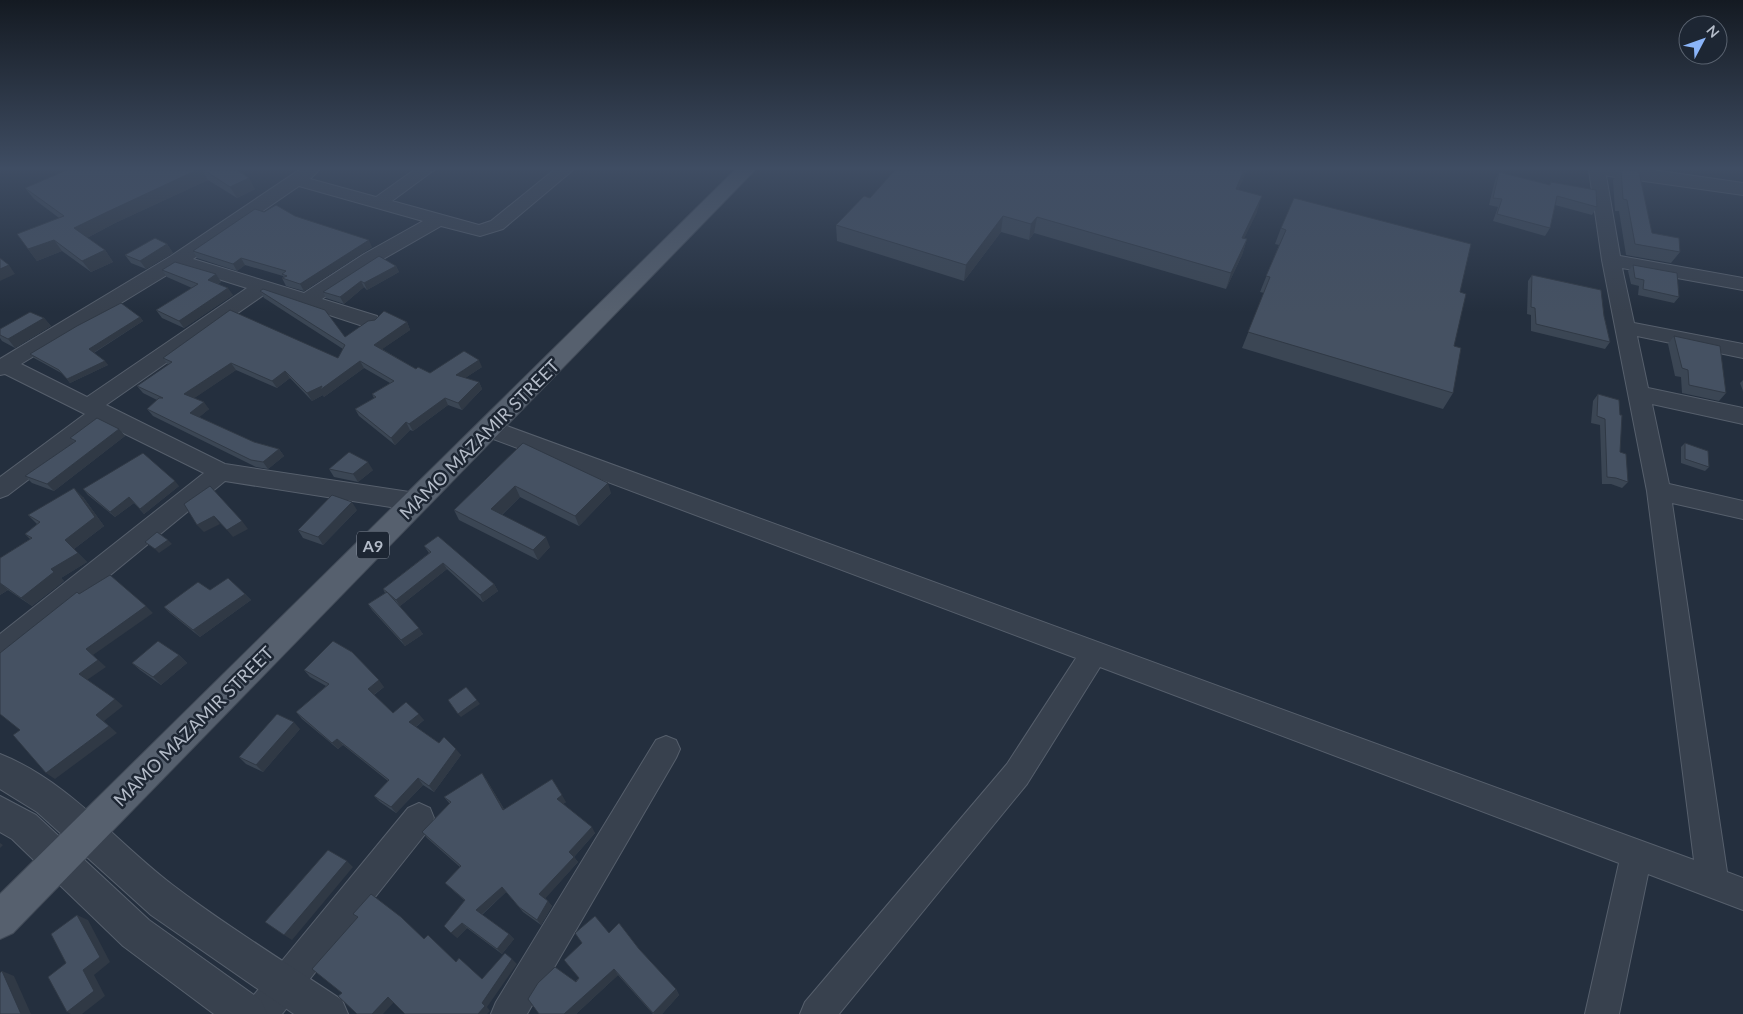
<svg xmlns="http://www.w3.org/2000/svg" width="1743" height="1014" font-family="Lato,sans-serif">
<rect width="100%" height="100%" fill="#242f3e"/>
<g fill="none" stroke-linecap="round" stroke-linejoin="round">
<g stroke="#565f6c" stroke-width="2">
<path id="minor" d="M 299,170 L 319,170 L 310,179 L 376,197 L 414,170 L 434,170 L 392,201 L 479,225 L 491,221 L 554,170 L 573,170 L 503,229 L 480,236 L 441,226 L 378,262 L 322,299 L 377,316 L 380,321 L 377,326 L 370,327 L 363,326 L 265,294 L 106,405 L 225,464 L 416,493 L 424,496 L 428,502 L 424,508 L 416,511 L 225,481 L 9,658 L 0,661 L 0,634 L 204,473 L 103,423 L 8,495 L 0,498 L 0,477 L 85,414 L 5,374 L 0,375 L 0,359 L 171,256 ZM 299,186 L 423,221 L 364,254 L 304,293 L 193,259 ZM 180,267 L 247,288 L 87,397 L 21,364 Z
M 1589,170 L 1605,170 L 1620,256 L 1743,278 L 1743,290 L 1622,268 L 1634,323 L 1743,344 L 1743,358 L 1637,336 L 1648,388 L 1743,408 L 1743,424 L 1652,404 L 1669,484 L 1743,501 L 1743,519 L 1672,503 L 1727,872 L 1743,878 L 1743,910 L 1648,874 L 1619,1014 L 1585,1014 L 1619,863 L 1100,667 L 1027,784 L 839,1014 L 800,1014 L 805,1002 L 1007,764 L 1076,658 L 480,434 L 477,428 L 480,422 L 488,420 L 496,422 L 1694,860 L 1647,491 L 1602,260 Z
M 666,736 L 676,740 L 680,749 L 676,758 L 527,1014 L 491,1014 L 496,1002 L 656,740 Z
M 419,803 L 430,808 L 434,818 L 430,828 L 282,1014 L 243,1014 L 248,1002 L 408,808 Z"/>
</g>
<g stroke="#565f6c" stroke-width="2">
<path id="tertiary" d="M 1600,170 L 1653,170 L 1743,183 L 1743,195 L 1609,176 L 1602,174 Z
M 0,754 C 71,782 118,845 178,889 C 231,929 287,963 342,1000 L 348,1014 L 294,1014 L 151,915 L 37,812 L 0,789 Z
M 0,796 L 36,815 L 149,920 L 261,1000 L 267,1014 L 214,1014 L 123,946 L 12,839 L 0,832 Z"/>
</g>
<g stroke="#414a57" stroke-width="2">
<path id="primary" d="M 735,170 L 755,170 L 13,933 L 0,939 L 0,894 Z"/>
</g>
<use href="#minor" fill="#38414e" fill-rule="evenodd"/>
<use href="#tertiary" fill="#38414e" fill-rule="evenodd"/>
<use href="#primary" fill="#56606e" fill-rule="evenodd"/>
</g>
<path fill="#3b4654" d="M 67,170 L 237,170 L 255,189 L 237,198 L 208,180 L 115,223 L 87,238 L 105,250 L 113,262 L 91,272 L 62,251 L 37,261 L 28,249 L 59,218 L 34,199 L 25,188 Z
M 1247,170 L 1238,190 L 1257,212 L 1244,238 L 1247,239 L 1242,255 L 1226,289 L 1034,233 L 1029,240 L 1001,232 L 964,281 L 837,241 L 836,225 L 870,198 Z
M 1620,170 L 1629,170 L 1652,233 L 1680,252 L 1671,263 L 1626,255 L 1619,211 L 1615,211 L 1613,180 Z
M 1499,172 L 1549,185 L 1551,182 L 1597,207 L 1592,215 L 1555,205 L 1550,228 L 1545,236 L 1493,221 L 1498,207 L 1489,205 L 1495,180 Z
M 264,212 L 295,216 L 372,247 L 304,291 L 286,286 L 282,278 L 284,278 L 283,276 L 245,265 L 237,271 L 197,258 L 193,251 Z
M 1281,228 L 1460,292 L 1454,346 L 1453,393 L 1443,409 L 1242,348 L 1264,293 L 1260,292 L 1279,245 L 1275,244 Z
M 167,244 L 173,253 L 146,269 L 131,263 L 125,255 Z
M 1633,265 L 1679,297 L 1674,303 L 1638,295 L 1639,286 L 1631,284 L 1628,271 Z
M 396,266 L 399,272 L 367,290 L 364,287 L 344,304 L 326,298 L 323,292 Z
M 162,270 L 216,274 L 221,282 L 218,284 L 233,295 L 184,328 L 162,318 L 156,310 L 192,288 L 167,277 Z
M 1532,275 L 1604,316 L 1610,342 L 1605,349 L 1531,331 L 1531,315 L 1527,314 L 1528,281 Z
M 260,291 L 345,337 L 407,322 L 410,330 L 382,349 L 416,369 L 430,373 L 482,367 L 465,378 L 479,382 L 482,389 L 462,410 L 448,405 L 413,431 L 410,430 L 395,445 L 359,416 L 355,409 L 374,398 L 372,394 L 390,383 L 364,368 L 324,397 L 323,395 L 312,401 L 290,378 L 277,388 L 236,370 L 194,398 L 209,409 L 199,417 L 254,442 L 279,449 L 284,456 L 268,469 L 256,467 L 153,416 L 147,409 L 157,400 L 143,393 L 137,386 L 168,365 L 163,358 L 338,358 L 343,349 L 264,298 Z
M 140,317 L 143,321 L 94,353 L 108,365 L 70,383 L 63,374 L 34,358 L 30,354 Z
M 44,318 L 51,326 L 15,348 L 2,341 L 0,338 L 0,329 Z
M 1674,336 L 1726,393 L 1719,401 L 1682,393 L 1681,377 L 1675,376 L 1668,344 Z
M 1743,380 L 1743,391 L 1740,383 Z
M 1598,394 L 1620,452 L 1628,482 L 1622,488 L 1611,484 L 1602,484 L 1600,425 L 1591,423 L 1593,401 Z
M 119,429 L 125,436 L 54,491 L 32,483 L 25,476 L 74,442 L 70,438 Z
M 523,443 L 611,493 L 579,526 L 520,497 L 502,515 L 550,547 L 538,560 L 459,520 L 454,510 Z
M 1685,443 L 1709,467 L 1705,471 L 1681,463 L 1681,447 Z
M 329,469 L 373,470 L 358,482 L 334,477 Z
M 179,486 L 144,514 L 134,503 L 115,517 L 88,495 L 83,489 Z
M 83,497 L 104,526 L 74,549 L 87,562 L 61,578 L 64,581 L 32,606 L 8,590 L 0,595 L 0,558 L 30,539 L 25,534 L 37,524 L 28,515 Z
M 357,510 L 323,545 L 303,538 L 298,530 Z
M 424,546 L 494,584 L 498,591 L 483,602 L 447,569 L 400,606 L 397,604 L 423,634 L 405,646 L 372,610 L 368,604 L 385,593 L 383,589 L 429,553 Z
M 210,590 L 245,594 L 251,600 L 200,637 L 170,613 L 164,607 Z
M 179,655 L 187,663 L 161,685 L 140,670 L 132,663 Z
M 304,670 L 384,687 L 374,695 L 393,713 L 424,720 L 416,727 L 439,743 L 461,755 L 434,792 L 423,785 L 396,813 L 380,802 L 374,796 L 388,781 L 343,745 L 338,749 L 302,719 L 296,712 L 326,686 L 310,677 Z
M 300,729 L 263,772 L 246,764 L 239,757 Z
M 486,779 L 504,809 L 566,802 L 563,804 L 595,833 L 574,857 L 578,862 L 545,898 L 552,906 L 541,925 L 523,912 L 506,892 L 482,915 L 509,934 L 514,939 L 502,954 L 467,928 L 457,938 L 465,901 L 445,883 L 460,867 L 427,838 L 422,832 L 450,804 L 444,797 Z
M 609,933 L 639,949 L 676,989 L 679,995 L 662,1014 L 653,1014 L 618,975 L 576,1014 L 539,1014 L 579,978 Z"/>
<path fill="#303945" d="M 197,170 L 202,170 L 208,180 L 115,223 L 83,240 L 74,228 L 107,212 Z
M 1244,170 L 1247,170 L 1231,205 L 1236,189 Z
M 249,178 L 255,189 L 237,198 L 230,187 Z
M 1262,196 L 1257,212 L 1237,253 L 1242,238 Z
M 1003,216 L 1001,232 L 964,281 L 966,265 Z
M 1037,217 L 1034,233 L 1029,240 L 1031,224 Z
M 1247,239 L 1242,255 L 1226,289 L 1231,273 Z
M 54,240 L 62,251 L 37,261 L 28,249 Z
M 369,240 L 372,247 L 304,291 L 300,284 Z
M 167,244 L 173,253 L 146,269 L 140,261 Z
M 105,250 L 113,262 L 91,272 L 82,261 Z
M 241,258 L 245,265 L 237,271 L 233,264 Z
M 9,265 L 15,274 L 0,281 L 0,269 Z
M 396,266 L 399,272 L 367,290 L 364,283 Z
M 216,274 L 221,282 L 212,287 L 208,280 Z
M 361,281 L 364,287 L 344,304 L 340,297 Z
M 228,288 L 233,295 L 184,328 L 179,321 Z
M 140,317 L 143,321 L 93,353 L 89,349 Z
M 44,318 L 51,326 L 15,348 L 8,339 Z
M 407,322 L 410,330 L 378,352 L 374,345 Z
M 479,360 L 482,367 L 459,382 L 456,375 Z
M 105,361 L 108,365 L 70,383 L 67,379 Z
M 360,361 L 364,368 L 324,397 L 323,395 L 312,401 L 307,393 Z
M 231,363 L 236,370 L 190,401 L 184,394 Z
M 285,371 L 290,378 L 277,388 L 272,381 Z
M 479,382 L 482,389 L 462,410 L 458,403 Z
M 445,398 L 448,405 L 413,431 L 409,424 Z
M 204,402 L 209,409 L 196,420 L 190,413 Z
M 406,422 L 410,430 L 395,445 L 391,438 Z
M 119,429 L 125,436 L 54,491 L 47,484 Z
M 279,449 L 284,456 L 268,469 L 263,462 Z
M 368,462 L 373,470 L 358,482 L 353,474 Z
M 175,481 L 179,486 L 144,514 L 140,509 Z
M 608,483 L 611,493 L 579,526 L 575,516 Z
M 515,486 L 520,497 L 496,520 L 491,509 Z
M 74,488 L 83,497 L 104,526 L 74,549 L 87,562 L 61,578 L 64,581 L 32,606 L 21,598 L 51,569 L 65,540 Z
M 129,497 L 134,503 L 115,517 L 110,512 Z
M 352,502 L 357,510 L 323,545 L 318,537 Z
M 214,516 L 220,524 L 204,532 L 197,525 Z
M 242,521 L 248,529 L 233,537 L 227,530 Z
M 546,537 L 550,547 L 538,560 L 533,550 Z
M 168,540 L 172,544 L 159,553 L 155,549 Z
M 443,563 L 447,569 L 400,606 L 396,600 Z
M 0,583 L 8,590 L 0,595 Z
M 494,584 L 498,591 L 483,602 L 480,595 Z
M 245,594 L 251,600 L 200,637 L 193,630 Z
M 146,606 L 153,613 L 93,655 L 106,667 L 87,680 L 79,674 L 86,649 Z
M 419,628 L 423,634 L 405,646 L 401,640 Z
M 179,655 L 187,663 L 161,685 L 153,677 Z
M 379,680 L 384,687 L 373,695 L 368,689 Z
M 115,699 L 123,706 L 104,721 L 117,733 L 55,779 L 46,773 L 96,715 Z
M 477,700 L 480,704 L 461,717 L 458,714 Z
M 419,714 L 424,720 L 414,728 L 409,722 Z
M 294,722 L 300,729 L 263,772 L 256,765 Z
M 337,739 L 343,745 L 338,749 L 332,743 Z
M 456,749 L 461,755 L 434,792 L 429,786 Z
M 482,773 L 486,779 L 508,816 L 503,810 Z
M 418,778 L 423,785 L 396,813 L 391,807 Z
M 562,795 L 566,802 L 561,805 L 557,799 Z
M 592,827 L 595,833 L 573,858 L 569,852 Z
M 0,843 L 3,845 L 0,848 Z
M 574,857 L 578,862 L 544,900 L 539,894 Z
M 347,861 L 353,867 L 292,940 L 284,935 Z
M 502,887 L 506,892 L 481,915 L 476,910 Z
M 548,901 L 552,906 L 541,925 L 537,920 Z
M 77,915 L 88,920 L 110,962 L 94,975 L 105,996 L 82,1014 L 71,1014 L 67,1012 L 83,970 Z
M 462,923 L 467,928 L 457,938 L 451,933 Z
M 509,934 L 514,939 L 502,954 L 497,949 Z
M 512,959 L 517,964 L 487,1007 L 490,1011 L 487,1014 L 478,1014 L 482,1003 Z
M 614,969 L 618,975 L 576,1014 L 564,1014 Z
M 2,971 L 14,976 L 31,1014 L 21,1014 Z
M 676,989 L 679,995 L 662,1014 L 654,1014 L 653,1013 Z
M 388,997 L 395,1001 L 383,1014 L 372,1014 Z"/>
<path fill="#455162" stroke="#303945" d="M 67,170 L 197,170 L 107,212 L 74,228 L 105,250 L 82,261 L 54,240 L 28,249 L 17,234 L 64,216 L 25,188 Z
M 204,170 L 237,170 L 249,178 L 230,187 Z
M 895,170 L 1244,170 L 1236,189 L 1262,196 L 1242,238 L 1247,239 L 1231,273 L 1037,217 L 1031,224 L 1003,216 L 966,265 L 836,225 L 864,196 L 870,198 Z
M 1621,170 L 1629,170 L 1639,172 L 1652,233 L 1679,238 L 1680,252 L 1635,244 L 1627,200 L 1623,199 Z
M 1499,172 L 1550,185 L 1551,182 L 1596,190 L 1597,207 L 1557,196 L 1550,228 L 1497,214 L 1502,199 L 1493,198 Z
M 1294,198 L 1471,244 L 1460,292 L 1466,294 L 1454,346 L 1461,348 L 1453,393 L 1248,332 L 1270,277 L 1266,276 L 1286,230 L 1281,228 Z
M 276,205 L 295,216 L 369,240 L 300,284 L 282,278 L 287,276 L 282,274 L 286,271 L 241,258 L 233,264 L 193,251 L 255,209 L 264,212 Z
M 155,238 L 167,244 L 140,261 L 125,255 Z
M 379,256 L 396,266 L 364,283 L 361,281 L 340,297 L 323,292 Z
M 0,258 L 9,265 L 0,269 Z
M 175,262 L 216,274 L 208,280 L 228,288 L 179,321 L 156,310 L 198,284 L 162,270 Z
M 1633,265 L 1677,273 L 1679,297 L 1643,289 L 1644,280 L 1635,278 Z
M 1532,275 L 1601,290 L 1604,316 L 1610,342 L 1536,324 L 1535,308 L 1531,307 Z
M 263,289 L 325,310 L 345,337 L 368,321 L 375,320 L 384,311 L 407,322 L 374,345 L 416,369 L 418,367 L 430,373 L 464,351 L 479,360 L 456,375 L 479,382 L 458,403 L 445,398 L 409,424 L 406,422 L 391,438 L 355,409 L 376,397 L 372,394 L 394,381 L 360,361 L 320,390 L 322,386 L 307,393 L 285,371 L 272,381 L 231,363 L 184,394 L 204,402 L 190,413 L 254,442 L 279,449 L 263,462 L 251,460 L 147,409 L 159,398 L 163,398 L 137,386 L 172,362 L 163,358 L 230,310 L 338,358 L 345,345 L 260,291 Z
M 121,303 L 140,317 L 89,349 L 105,361 L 67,379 L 59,370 L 30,354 L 77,326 Z
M 30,312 L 44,318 L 8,339 L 0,335 L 0,329 Z
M 1674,336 L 1720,346 L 1726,393 L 1689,385 L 1688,370 L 1682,368 Z
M 1598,394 L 1619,400 L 1620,415 L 1622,415 L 1620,452 L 1626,454 L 1628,482 L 1616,478 L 1607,477 L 1605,419 L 1597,416 Z
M 97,418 L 119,429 L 47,484 L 25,476 L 76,441 L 70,438 Z
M 523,443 L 608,483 L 575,516 L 515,486 L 491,509 L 546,537 L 533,550 L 454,510 Z
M 1685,443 L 1708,451 L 1709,467 L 1685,459 Z
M 349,452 L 368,462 L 353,474 L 329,469 Z
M 143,453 L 175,481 L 140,509 L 129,497 L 110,512 L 83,489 Z
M 210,486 L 242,521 L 227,530 L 214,516 L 197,525 L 184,504 Z
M 74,488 L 95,517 L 65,540 L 78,553 L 51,569 L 54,572 L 21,598 L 0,583 L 0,558 L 32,538 L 25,534 L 40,522 L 28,515 Z
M 332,495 L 352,502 L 318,537 L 298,530 Z
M 157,532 L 168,540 L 155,549 L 145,542 Z
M 438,536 L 494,584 L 480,595 L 443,563 L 396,600 L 387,592 L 419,628 L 401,640 L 368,604 L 387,592 L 383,589 L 431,552 L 424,546 Z
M 110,575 L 146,606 L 86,649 L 98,660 L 79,674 L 115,699 L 96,715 L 109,726 L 46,773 L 13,735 L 20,730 L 0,714 L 0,653 L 77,592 L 79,594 Z
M 228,578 L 245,594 L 193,630 L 164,607 L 198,582 L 210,590 Z
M 158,641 L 179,655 L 153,677 L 132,663 Z
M 333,641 L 352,652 L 379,680 L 368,689 L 393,713 L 406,702 L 419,714 L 409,722 L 439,743 L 444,737 L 456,749 L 429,786 L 418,778 L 391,807 L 374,796 L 389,780 L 337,739 L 332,743 L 296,712 L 329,684 L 304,670 Z
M 466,687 L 477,700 L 458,714 L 448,700 Z
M 277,714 L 294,722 L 256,765 L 239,757 Z
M 482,773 L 503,810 L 552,779 L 562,795 L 557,799 L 592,827 L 569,852 L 574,857 L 539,894 L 548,901 L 537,920 L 519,907 L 502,887 L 476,910 L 509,934 L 497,949 L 462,923 L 451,933 L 444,926 L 465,900 L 445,883 L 461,866 L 422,832 L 451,802 L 444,797 Z
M 328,850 L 347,861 L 284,935 L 265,922 Z
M 371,894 L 401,917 L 424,939 L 428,935 L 456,962 L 459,958 L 482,979 L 505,953 L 512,959 L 482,1003 L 485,1006 L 478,1014 L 405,1014 L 388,997 L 372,1014 L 357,1014 L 338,996 L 342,993 L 312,969 L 358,917 L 353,914 Z
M 77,915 L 100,957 L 83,970 L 94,991 L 67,1012 L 48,977 L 66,963 L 51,934 Z
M 595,916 L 609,933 L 619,923 L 639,949 L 676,989 L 653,1013 L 614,969 L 564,1014 L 539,1014 L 528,999 L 538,983 L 555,967 L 576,982 L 579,978 L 564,960 L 582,943 L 575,933 Z
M 2,971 L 21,1014 L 0,1014 L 0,973 Z"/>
<linearGradient id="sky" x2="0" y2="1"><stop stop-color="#141a22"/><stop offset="0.54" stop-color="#3f4d63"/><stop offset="1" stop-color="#3f4d63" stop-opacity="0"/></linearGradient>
<rect width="1743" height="312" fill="url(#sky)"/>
<g text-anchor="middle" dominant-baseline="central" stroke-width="5" stroke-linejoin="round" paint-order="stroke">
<rect fill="#1d2633" stroke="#878f9c" stroke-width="1" x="357" y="531.5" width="32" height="27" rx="4"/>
<g font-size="16" font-weight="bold" fill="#b4bcc9">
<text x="373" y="545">A9</text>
</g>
<g font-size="18" fill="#b4bcc9" stroke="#1d2633">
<text transform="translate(479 439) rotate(-45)">MAMO MAZAMIR STREET</text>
<text transform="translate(193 726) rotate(-45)">MAMO MAZAMIR STREET</text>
</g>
</g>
<g transform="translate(1703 40) rotate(49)"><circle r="24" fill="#1d2633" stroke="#59626f"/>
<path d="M0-4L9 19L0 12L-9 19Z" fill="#8ab4f8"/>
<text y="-8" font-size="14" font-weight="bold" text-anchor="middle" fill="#b4bcc9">N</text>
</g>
</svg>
